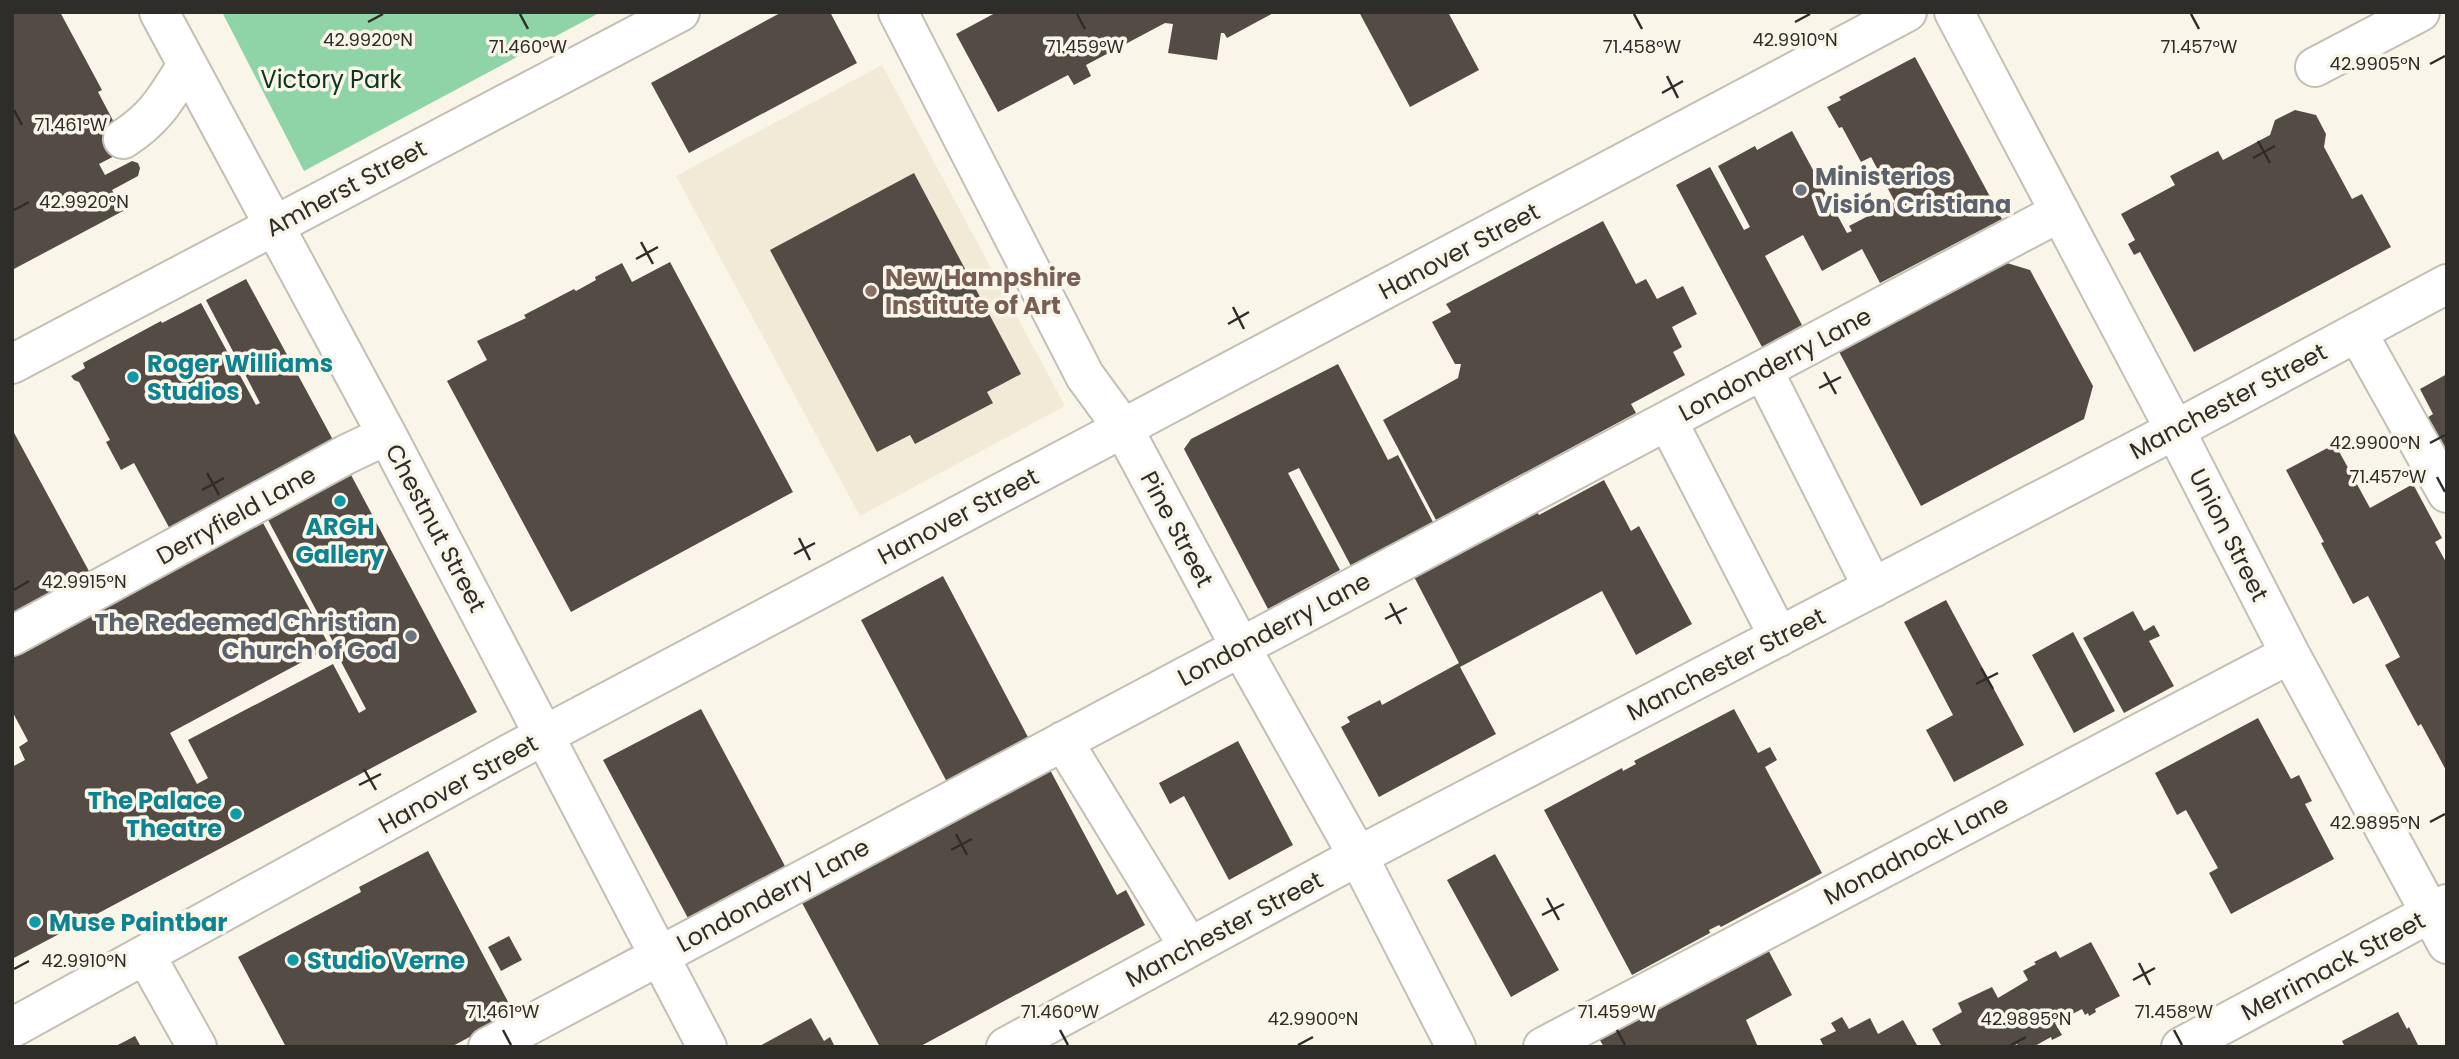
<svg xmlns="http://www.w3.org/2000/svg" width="2459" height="1059" font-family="Poppins,sans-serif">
<rect width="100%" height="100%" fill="#faf5e9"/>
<path fill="#f2e9d7" d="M 882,65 L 1065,406 L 860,516 L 676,176 Z"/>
<path fill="#8fd4a6" d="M 222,12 L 601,12 L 304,171 Z"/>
<path fill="#554b45" d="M 12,12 L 60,12 L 102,90 L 98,92 L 128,149 L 99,164 L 105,175 L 132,161 L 138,163 L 140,168 L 138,176 L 112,190 L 123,211 L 12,270 Z
M 782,12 L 830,12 L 857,63 L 689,153 L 651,83 Z
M 997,12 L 1275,12 L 1227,38 L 1224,33 L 1221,33 L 1217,60 L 1168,53 L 1173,24 L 1165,23 L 1086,65 L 1091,76 L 1074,85 L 1068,75 L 998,112 L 956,34 Z
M 1359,12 L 1448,12 L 1479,70 L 1410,107 Z
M 1915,57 L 2002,219 L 1880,283 L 1862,249 L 1822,271 L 1803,235 L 1765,256 L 1802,325 L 1762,347 L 1676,185 L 1710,167 L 1744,230 L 1750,227 L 1718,166 L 1755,146 L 1757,150 L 1792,131 L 1847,233 L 1852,231 L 1849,226 L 1895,202 L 1871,157 L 1861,162 L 1842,127 L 1839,128 L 1827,107 L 1841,100 L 1839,97 Z
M 2295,110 L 2316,115 L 2326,134 L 2324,147 L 2352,199 L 2362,194 L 2391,247 L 2194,352 L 2140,252 L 2134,255 L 2128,244 L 2135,240 L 2121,214 L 2175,185 L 2170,176 L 2218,151 L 2223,160 L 2270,135 L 2275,120 Z
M 914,173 L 1021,374 L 987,392 L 993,403 L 915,444 L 910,435 L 877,452 L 770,250 Z
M 1603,221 L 1636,284 L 1646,279 L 1657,299 L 1683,286 L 1697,314 L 1672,327 L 1682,347 L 1673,352 L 1685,375 L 1631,404 L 1636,413 L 1436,520 L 1383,420 L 1458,378 L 1461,364 L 1455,364 L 1432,322 L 1451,312 L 1446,304 Z
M 1997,260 L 2030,270 L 2093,386 L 2084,419 L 1921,506 L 1836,346 Z
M 670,262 L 793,492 L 571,612 L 447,381 L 487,360 L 477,341 L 526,318 L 524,315 L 574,289 L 576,291 L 596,280 L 595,277 L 622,263 L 632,282 Z
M 246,279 L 332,438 L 330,445 L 171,531 L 134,463 L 121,470 L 106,442 L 110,440 L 79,382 L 74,380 L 71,376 L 85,368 L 83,363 L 161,321 L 162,323 L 201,303 L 256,405 L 260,403 L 206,300 Z
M 1338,364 L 1388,460 L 1398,455 L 1433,522 L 1351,566 L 1299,468 L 1288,473 L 1340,570 L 1268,609 L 1184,449 L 1191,439 Z
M 2447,374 L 2447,467 L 2422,421 L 2433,414 L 2420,389 Z
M 12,429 L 90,573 L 12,615 Z
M 2335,444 L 2370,508 L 2413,484 L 2442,538 L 2435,542 L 2447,564 L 2447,772 L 2421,724 L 2418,726 L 2385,665 L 2400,657 L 2368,596 L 2353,604 L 2321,543 L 2324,542 L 2286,470 Z
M 350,473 L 477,712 L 12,959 L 12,767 L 25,760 L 19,747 L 28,741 L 12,711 L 12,656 L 262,521 L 330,647 L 170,733 L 197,784 L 208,778 L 188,740 L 333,664 L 359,713 L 366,709 L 337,654 L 339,653 L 267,518 Z
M 1604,480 L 1631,531 L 1639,526 L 1692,624 L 1636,655 L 1602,591 L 1460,667 L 1496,734 L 1379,797 L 1341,727 L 1350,722 L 1347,717 L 1380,700 L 1382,705 L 1459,663 L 1411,571 L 1534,506 L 1539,515 Z
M 943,576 L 1029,739 L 947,782 L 861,620 Z
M 1946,600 L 2024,745 L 1954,782 L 1926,730 L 1953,715 L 1904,622 Z
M 2133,611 L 2144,631 L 2154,625 L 2160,636 L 2149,641 L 2174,686 L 2124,713 L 2083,638 Z
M 2073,632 L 2115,711 L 2074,733 L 2032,655 Z
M 701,709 L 786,868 L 689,920 L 603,760 Z
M 1734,709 L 1758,753 L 1770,747 L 1777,760 L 1765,767 L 1822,873 L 1721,927 L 1719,925 L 1709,930 L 1710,933 L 1632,975 L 1544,810 L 1622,768 L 1623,771 L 1636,764 L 1634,761 Z
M 2258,718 L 2291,779 L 2299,775 L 2312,801 L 2305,804 L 2334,859 L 2231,914 L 2209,873 L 2218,868 L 2186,810 L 2177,815 L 2155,773 Z
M 1238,741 L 1293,845 L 1229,880 L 1184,796 L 1170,804 L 1159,783 Z
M 1049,768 L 1117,895 L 1126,890 L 1145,925 L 919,1047 L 880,1047 L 801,901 Z
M 428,851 L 514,1013 L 451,1047 L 286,1047 L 238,957 L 361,892 L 359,887 Z
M 1495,854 L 1559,970 L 1511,997 L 1447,880 Z
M 509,936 L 522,960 L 501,971 L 488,947 Z
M 2091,942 L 2120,996 L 2095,1009 L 2096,1012 L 2089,1016 L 2088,1013 L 2085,1015 L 2082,1009 L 2055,1023 L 2062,1035 L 2052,1040 L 2051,1037 L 2033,1047 L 2019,1047 L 2017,1044 L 2012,1047 L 1942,1047 L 1932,1029 L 1962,1012 L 1958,1003 L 1992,987 L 1998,998 L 2028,980 L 2023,971 L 2036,964 L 2034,962 L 2056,951 L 2060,958 Z
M 1765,944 L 1792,995 L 1746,1020 L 1758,1047 L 1604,1047 L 1598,1037 Z
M 2398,1012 L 2407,1029 L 2409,1027 L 2419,1047 L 2345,1047 L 2342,1041 Z
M 1842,1017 L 1849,1029 L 1870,1018 L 1878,1034 L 1903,1020 L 1918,1047 L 1824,1047 L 1820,1039 L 1836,1031 L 1831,1023 Z
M 811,1018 L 824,1041 L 830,1037 L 835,1047 L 758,1047 Z
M 135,1036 L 141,1047 L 114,1047 Z"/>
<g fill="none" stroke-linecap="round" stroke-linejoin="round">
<g stroke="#c4bfb4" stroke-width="42">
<path id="minor" d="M 159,12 L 387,435 L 707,1047
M 898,12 L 1085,376 L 1123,428 L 1241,648 L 1358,856 L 1456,1047
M 1954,12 L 2175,430 L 2290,654 L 2447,944
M 2315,67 L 2420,12
M 123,139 C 157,117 166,98 187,65
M 2357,332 L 2447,493
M 12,364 L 680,12
M 1763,370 L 1873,588
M 1668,422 L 1779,637
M 12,636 L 347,454 L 387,435
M 1063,741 L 1189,947
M 146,956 L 197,1047
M 12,1028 L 511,753 L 1907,12
M 488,1047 L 2060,212
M 1006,1047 L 1358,856 L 2175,430 L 2447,284
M 1543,1047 L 2290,654
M 2181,1047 L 2447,904"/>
</g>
<use href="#minor" stroke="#fff" stroke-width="38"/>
</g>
<path fill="none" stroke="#2f2d29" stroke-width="2.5" d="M 520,14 L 528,29M 1077,14 L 1085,29M 1634,14 L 1642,29M 2191,14 L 2199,29M 368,22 L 383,14M 1795,22 L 1810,14M 2430,64 L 2445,56M 1667,76 L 1678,98M 1662,93 L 1683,81M 14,110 L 22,125M 2258,141 L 2270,163M 2253,158 L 2275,146M 14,210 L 29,202M 641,242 L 653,264M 636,259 L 658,247M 1233,307 L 1244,329M 1228,324 L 1249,312M 1824,372 L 1836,394M 1819,388 L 1841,377M 2430,443 L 2445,435M 207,473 L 219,495M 2437,477 L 2445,492M 202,490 L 224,478M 799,538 L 810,560M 794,554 L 815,543M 14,590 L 29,581M 1390,603 L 1401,624M 1385,619 L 1407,608M 1981,668 L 1993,689M 1976,684 L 1998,673M 364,769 L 376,790M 359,785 L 381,774M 2430,822 L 2445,814M 956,834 L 967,855M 951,850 L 972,839M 1547,898 L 1559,920M 1542,915 L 1564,904M 2139,963 L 2150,985M 14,969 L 29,961M 2133,980 L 2155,968M 503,1030 L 511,1045M 1060,1030 L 1068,1045M 1617,1030 L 1625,1045M 2174,1030 L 2182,1045M 1298,1045 L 1313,1037M 2011,1045 L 2026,1037"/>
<g fill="#6b7280" stroke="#faf5e9" stroke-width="2.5">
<circle cx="1801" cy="190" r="7"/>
<circle cx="411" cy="636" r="7"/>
</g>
<circle fill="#8d6e63" stroke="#faf5e9" stroke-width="2.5" cx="871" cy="291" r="7"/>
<g fill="#0f9aa8" stroke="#faf5e9" stroke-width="2.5">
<circle cx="133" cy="377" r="7"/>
<circle cx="340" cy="501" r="7"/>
<circle cx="236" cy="814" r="7"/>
<circle cx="35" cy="922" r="7"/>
<circle cx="293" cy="960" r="7"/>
</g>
<g text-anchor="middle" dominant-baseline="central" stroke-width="7" stroke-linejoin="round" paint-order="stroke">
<g font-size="24" fill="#0e361f" stroke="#faf5e9">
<text x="331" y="79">Victory Park</text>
</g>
<g font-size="24" font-weight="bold" fill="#5b616d" stroke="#faf5e9" text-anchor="start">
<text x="1815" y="176">Ministerios<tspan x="1815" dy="28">Visión Cristiana</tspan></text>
<text x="397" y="622" text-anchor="end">The Redeemed Christian<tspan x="397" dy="28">Church of God</tspan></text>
</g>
<g font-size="24" fill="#2f2d29" stroke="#faf5e9">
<text transform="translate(346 188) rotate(-28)">Amherst Street</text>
<text transform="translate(1459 251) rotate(-28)">Hanover Street</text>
<text transform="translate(1775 364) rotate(-28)">Londonderry Lane</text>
<text transform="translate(2228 401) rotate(-28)">Manchester Street</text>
<text transform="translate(236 515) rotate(-29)">Derryfield Lane</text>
<text transform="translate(958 516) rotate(-28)">Hanover Street</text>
<text transform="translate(436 528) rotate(62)">Chestnut Street</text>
<text transform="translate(1177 529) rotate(62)">Pine Street</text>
<text transform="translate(2229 535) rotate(63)">Union Street</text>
<text transform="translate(1274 629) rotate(-28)">Londonderry Lane</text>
<text transform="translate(1726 664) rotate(-27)">Manchester Street</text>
<text transform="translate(458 784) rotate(-29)">Hanover Street</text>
<text transform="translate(1916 850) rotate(-28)">Monadnock Lane</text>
<text transform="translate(773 895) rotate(-28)">Londonderry Lane</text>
<text transform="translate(1224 929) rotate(-28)">Manchester Street</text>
<text transform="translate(2333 966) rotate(-28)">Merrimack Street</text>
</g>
<g font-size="24" font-weight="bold" fill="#785e54" stroke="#faf5e9" text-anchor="start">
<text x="885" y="277">New Hampshire<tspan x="885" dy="28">Institute of Art</tspan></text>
</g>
<g font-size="24" font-weight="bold" fill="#0d838f" stroke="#faf5e9" text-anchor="start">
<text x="147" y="363">Roger Williams<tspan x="147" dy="28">Studios</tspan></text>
<text x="340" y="526" text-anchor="middle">ARGH<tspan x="340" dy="28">Gallery</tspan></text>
<text x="222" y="800" text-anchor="end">The Palace<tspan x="222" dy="28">Theatre</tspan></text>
<text x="49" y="922">Muse Paintbar</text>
<text x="307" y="960">Studio Verne</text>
</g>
</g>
<g font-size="18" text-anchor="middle" fill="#2f2d29" stroke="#faf5e9" stroke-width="7" stroke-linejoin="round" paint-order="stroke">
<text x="368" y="46">42.9920°N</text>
<text x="1795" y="46">42.9910°N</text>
<text x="528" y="53">71.460°W</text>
<text x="1085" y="53">71.459°W</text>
<text x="1642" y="53">71.458°W</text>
<text x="2199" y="53">71.457°W</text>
<text x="2375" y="70">42.9905°N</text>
<text x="71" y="131">71.461°W</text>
<text x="84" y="208">42.9920°N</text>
<text x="2375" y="449">42.9900°N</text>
<text x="2388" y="483">71.457°W</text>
<text x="84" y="588">42.9915°N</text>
<text x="2375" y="829">42.9895°N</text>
<text x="84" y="967">42.9910°N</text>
<text x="503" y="1018">71.461°W</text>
<text x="1060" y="1018">71.460°W</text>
<text x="1617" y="1018">71.459°W</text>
<text x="2174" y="1018">71.458°W</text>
<text x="1313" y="1025">42.9900°N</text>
<text x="2026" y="1025">42.9895°N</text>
</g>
<rect width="2459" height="1059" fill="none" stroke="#2f2d29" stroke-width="28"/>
</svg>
